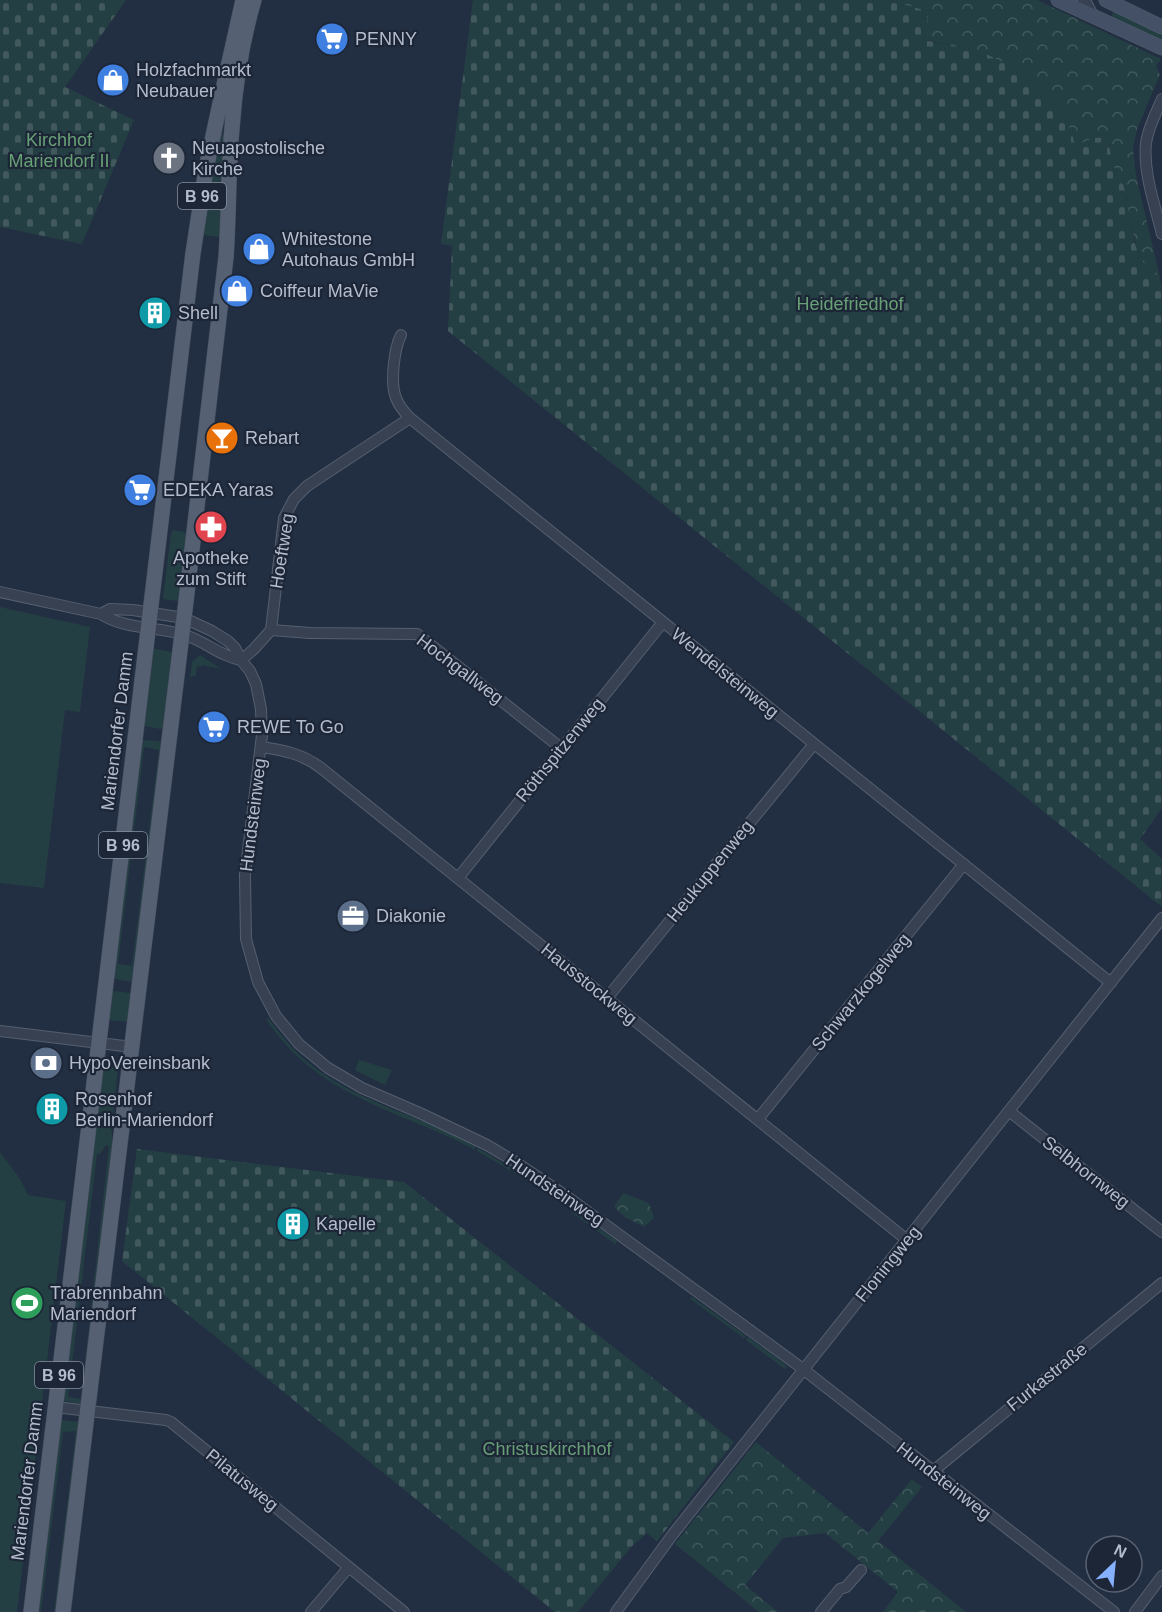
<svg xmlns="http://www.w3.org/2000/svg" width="1162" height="1612" font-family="Helvetica,sans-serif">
<defs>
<pattern id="forest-crowns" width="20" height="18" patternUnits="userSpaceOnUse" patternTransform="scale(1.5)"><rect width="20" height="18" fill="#243f43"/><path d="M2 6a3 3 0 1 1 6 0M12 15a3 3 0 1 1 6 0" fill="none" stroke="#41595d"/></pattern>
<pattern id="cemetery-stones" width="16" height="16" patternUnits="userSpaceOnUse" patternTransform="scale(1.5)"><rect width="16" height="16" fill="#243f43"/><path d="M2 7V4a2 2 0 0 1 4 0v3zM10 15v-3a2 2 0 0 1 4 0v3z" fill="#41595d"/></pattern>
</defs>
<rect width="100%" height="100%" fill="#222f42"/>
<path fill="#243f43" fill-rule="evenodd" d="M 1114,11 L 1162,34 L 1162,43 L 1110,19 Z
M 222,133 L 224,135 L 221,237 L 203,235 L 220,135 Z
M 173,530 L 184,532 L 186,534 L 178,601 L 163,599 L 171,533 Z
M 0,607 L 90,627 L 80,712 L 65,710 L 44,888 L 0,883 Z
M 152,648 L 172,652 L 164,727 L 161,729 L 144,726 Z
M 200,655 L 221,669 L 201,665 L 201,667 L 197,666 L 196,676 L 190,677 L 192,662 Z
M 142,740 L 158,741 L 162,743 L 133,981 L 131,982 L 116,979 L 114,977 ZM 144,747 L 159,750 L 132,966 L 118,964 Z
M 114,991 L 130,993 L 131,995 L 128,1022 L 108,1020 L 112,992 Z
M 268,1018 C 279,1032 290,1047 304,1059 C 342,1092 389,1107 434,1126 C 449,1132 462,1140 476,1147 L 474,1149 C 398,1110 316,1096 266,1019 Z
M 359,1060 L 392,1070 L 385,1085 L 355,1070 Z
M 103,1066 L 118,1068 L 113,1113 L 110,1114 L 98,1112 Z
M 98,1125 L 111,1128 L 114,1151 L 81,1404 L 64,1401 L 95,1126 ZM 106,1145 L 109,1146 L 81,1399 L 68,1397 L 97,1154 L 100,1154 Z
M 478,1148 L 532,1181 L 531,1183 L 477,1151 Z
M 0,1152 L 20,1179 L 28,1195 L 66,1201 L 17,1612 L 0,1612 Z
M 573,1210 L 617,1241 L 615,1244 L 571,1212 Z
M 692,1297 L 746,1336 L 744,1338 L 690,1299 Z
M 748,1337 L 787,1366 L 785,1369 L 746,1340 Z
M 60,1420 L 81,1422 L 57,1612 L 54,1612 L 76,1431 L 63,1432 L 41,1612 L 37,1612 Z"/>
<path fill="url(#forest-crowns)" d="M 884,0 L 1037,0 L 1161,59 L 1156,66 L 1160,75 L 1137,129 L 1133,149 L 1136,175 L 1160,278 L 1145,264 L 1138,252 L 1127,210 L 1127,198 L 1118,182 L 1107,139 C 1096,135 1085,141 1076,147 L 1073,141 L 971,49 L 922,39 L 929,11 Z
M 623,1193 L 649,1203 L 654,1218 L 644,1227 L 625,1217 L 614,1207 Z
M 756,1442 L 868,1533 L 912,1479 L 922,1487 L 878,1541 L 966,1612 L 883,1612 L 898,1592 L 825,1533 L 783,1538 L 745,1585 L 778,1612 L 759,1612 L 675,1544 Z"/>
<path fill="url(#cemetery-stones)" d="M 0,0 L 126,0 L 65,87 L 134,120 L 82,244 L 0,227 Z
M 473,0 L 884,0 L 929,11 L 923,40 L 977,50 L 1021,70 L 1064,111 L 1076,147 C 1085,141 1096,135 1107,139 L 1118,182 L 1123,184 C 1129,206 1130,229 1137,250 C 1142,262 1151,267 1159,276 C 1161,280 1161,285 1162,290 L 1162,808 L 1140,839 L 1162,859 L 1162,907 L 448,331 L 452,246 L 441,244 Z
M 137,1149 L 404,1182 L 734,1442 L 657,1541 L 647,1533 L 631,1547 L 578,1612 L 555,1612 L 122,1261 Z"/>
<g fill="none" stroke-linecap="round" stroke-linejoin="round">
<g stroke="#555f6f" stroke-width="12">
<path id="minor" d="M 1162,99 C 1156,113 1148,128 1146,143 C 1143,173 1155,205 1162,234
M 401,335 C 394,349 390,383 396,398 C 399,406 404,412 410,418 L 1111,983
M 0,592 L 101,614 C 124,629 156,627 182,634 C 204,640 219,656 241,660
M 101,614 L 110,609 L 133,610 L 184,618 L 212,631 L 228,641 L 235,648 L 241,660 L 250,671 L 256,684 L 261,709 L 262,735 L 245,875 L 246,939 L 258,982 L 276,1016 L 299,1044 L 328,1068 L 362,1088 L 422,1114 L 487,1145 L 514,1161 L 569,1198 L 799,1366 L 1114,1612
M 271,630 L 310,633 L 417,634 L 561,748
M 241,660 L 253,650 L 271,630 L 284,518 L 294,499 L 307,486 L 410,418
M 261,747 C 283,750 303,754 321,768 L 907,1240
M 458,878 L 663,622
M 607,998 L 814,744
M 0,1031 L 132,1047
M 1009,1111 L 1162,1232
M 758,1119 L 964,864
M 55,1407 L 166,1420 L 171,1422 L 404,1612
M 932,1472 L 1162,1283
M 311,1612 L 349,1567
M 616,1612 L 673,1534 L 1162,918
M 821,1612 L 840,1589 L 846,1587 L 861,1570
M 1135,1612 L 1162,1576"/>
</g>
<g stroke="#555f6f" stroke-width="14">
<path id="tertiary" d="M 1084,0 L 1092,16"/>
</g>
<g stroke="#555f6f" stroke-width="15">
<path id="secondary" d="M 1058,0 L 1162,48
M 1106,0 L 1162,27"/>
</g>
<g stroke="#414a5b" stroke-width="16">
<path id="primary" d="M 31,1612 L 193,253 L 206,169 L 222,94 L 243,0
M 63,1612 L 186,601 L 226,257 C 229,214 228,171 232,128 C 235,85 242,41 254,0"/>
</g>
<use href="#minor" stroke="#374152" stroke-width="10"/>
<use href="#tertiary" stroke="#374152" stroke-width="12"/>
<use href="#secondary" stroke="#445065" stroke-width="14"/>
<use href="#primary" stroke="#556072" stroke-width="15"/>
</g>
<defs>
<g id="supermarket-disc" transform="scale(1.725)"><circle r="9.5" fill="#3f7fe0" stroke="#1c2637"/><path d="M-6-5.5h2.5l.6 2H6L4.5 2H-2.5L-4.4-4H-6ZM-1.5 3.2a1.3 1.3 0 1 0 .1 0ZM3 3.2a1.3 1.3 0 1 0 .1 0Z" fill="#fff"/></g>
<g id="shop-disc" transform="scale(1.725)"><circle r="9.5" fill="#3f7fe0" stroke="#1c2637"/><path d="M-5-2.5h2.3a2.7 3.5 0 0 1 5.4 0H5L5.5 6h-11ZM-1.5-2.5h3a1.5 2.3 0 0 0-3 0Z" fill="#fff"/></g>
<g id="church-disc" transform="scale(1.725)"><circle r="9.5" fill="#6b7280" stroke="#1c2637"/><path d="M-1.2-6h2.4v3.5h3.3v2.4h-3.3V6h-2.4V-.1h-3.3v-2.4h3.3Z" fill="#fff"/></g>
<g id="building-disc" transform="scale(1.725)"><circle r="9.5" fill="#0f9aa8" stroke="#1c2637"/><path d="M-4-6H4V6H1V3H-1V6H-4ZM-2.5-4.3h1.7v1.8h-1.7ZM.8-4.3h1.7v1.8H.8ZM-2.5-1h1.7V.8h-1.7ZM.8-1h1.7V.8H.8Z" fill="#fff"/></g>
<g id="bar-disc" transform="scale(1.725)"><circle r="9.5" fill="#e8710a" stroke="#1c2637"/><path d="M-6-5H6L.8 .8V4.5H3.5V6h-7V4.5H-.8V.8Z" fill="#fff"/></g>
<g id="pharmacy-disc" transform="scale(1.725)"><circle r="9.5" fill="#e0444e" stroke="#1c2637"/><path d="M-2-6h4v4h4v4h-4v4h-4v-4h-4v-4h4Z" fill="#fff"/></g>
<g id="office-disc" transform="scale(1.725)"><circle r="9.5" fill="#5c6f8a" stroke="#1c2637"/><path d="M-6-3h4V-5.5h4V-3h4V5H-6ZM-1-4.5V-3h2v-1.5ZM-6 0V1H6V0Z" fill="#fff"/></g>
<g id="bank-disc" transform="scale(1.725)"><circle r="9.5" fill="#5c6f8a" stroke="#1c2637"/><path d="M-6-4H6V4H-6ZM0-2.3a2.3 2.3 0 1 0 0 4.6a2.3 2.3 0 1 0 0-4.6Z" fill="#fff"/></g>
<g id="stadium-disc" transform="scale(1.725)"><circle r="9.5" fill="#2e9e5b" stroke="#1c2637"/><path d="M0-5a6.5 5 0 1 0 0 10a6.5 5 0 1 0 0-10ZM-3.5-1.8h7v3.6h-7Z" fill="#fff"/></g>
</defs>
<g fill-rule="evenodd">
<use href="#supermarket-disc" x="332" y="39"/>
<use href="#shop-disc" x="113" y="80"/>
<use href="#church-disc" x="169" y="158"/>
<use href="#shop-disc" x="259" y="249"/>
<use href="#shop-disc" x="237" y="291"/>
<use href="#building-disc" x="155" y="313"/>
<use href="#bar-disc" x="222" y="438"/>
<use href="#supermarket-disc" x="140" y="490"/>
<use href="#pharmacy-disc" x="211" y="527"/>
<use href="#supermarket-disc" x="214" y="727"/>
<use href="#office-disc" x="353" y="916"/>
<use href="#bank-disc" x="46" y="1063"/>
<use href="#building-disc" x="52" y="1109"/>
<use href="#building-disc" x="293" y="1224"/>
<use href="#stadium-disc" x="27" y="1303"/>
</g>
<g text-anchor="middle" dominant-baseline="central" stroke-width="4.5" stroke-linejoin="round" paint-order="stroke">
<g fill="#1c2637" stroke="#868f9f" stroke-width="1.5">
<rect x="178" y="183" width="48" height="26" rx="4.5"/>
<rect x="99" y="832" width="48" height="26" rx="4.5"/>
<rect x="35" y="1362" width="48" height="26" rx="4.5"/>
</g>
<g font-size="16" font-weight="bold" fill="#b4bccc">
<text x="202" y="196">B 96</text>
<text x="123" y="845">B 96</text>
<text x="59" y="1375">B 96</text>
</g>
<g font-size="18" fill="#b4bccc" stroke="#1c2637" text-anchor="start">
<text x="355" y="39">PENNY</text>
<text x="136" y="70">Holzfachmarkt<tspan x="136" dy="21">Neubauer</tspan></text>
<text x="192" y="148">Neuapostolische<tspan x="192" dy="21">Kirche</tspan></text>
<text x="282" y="239">Whitestone<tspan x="282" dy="21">Autohaus GmbH</tspan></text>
<text x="260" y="291">Coiffeur MaVie</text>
<text x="178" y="313">Shell</text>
<text x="245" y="438">Rebart</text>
<text x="163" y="490">EDEKA Yaras</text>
<text x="211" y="558" text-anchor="middle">Apotheke<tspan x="211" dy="21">zum Stift</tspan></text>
<text x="237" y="727">REWE To Go</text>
<text x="376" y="916">Diakonie</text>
<text x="69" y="1063">HypoVereinsbank</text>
<text x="75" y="1099">Rosenhof<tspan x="75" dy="21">Berlin-Mariendorf</tspan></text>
<text x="316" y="1224">Kapelle</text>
<text x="50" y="1293">Trabrennbahn<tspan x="50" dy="21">Mariendorf</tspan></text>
</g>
<g font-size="18" fill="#68a076" stroke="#1c2637">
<text x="59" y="140">Kirchhof<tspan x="59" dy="21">Mariendorf II</tspan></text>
<text x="850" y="304">Heidefriedhof</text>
<text x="547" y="1449">Christuskirchhof</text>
</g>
<g font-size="18" fill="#b4bccc" stroke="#1c2637">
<text transform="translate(282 551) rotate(-81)">Hoeftweg</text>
<text transform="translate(460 669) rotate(37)">Hochgallweg</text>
<text transform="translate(725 673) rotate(39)">Wendelsteinweg</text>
<text transform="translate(117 731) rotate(-83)">Mariendorfer Damm</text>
<text transform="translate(560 750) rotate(-51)">Röthspitzenweg</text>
<text transform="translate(253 815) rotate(-83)">Hundsteinweg</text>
<text transform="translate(710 871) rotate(-51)">Heukuppenweg</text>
<text transform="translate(589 984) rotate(39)">Hausstockweg</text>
<text transform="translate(861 992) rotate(-51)">Schwarzkogelweg</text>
<text transform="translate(1086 1172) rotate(38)">Selbhornweg</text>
<text transform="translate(555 1190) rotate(34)">Hundsteinweg</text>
<text transform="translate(888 1264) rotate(-51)">Floningweg</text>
<text transform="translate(1047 1377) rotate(-39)">Furkastraße</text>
<text transform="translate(242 1480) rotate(39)">Pilatusweg</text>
<text transform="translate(27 1481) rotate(-83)">Mariendorfer Damm</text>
<text transform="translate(944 1481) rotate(38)">Hundsteinweg</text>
</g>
</g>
<g transform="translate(1114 1564) rotate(26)"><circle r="28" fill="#1c2637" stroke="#596273" stroke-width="1.5"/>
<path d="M0-4.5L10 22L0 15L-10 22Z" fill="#86b1ff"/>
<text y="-9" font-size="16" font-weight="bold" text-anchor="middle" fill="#b4bccc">N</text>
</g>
</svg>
